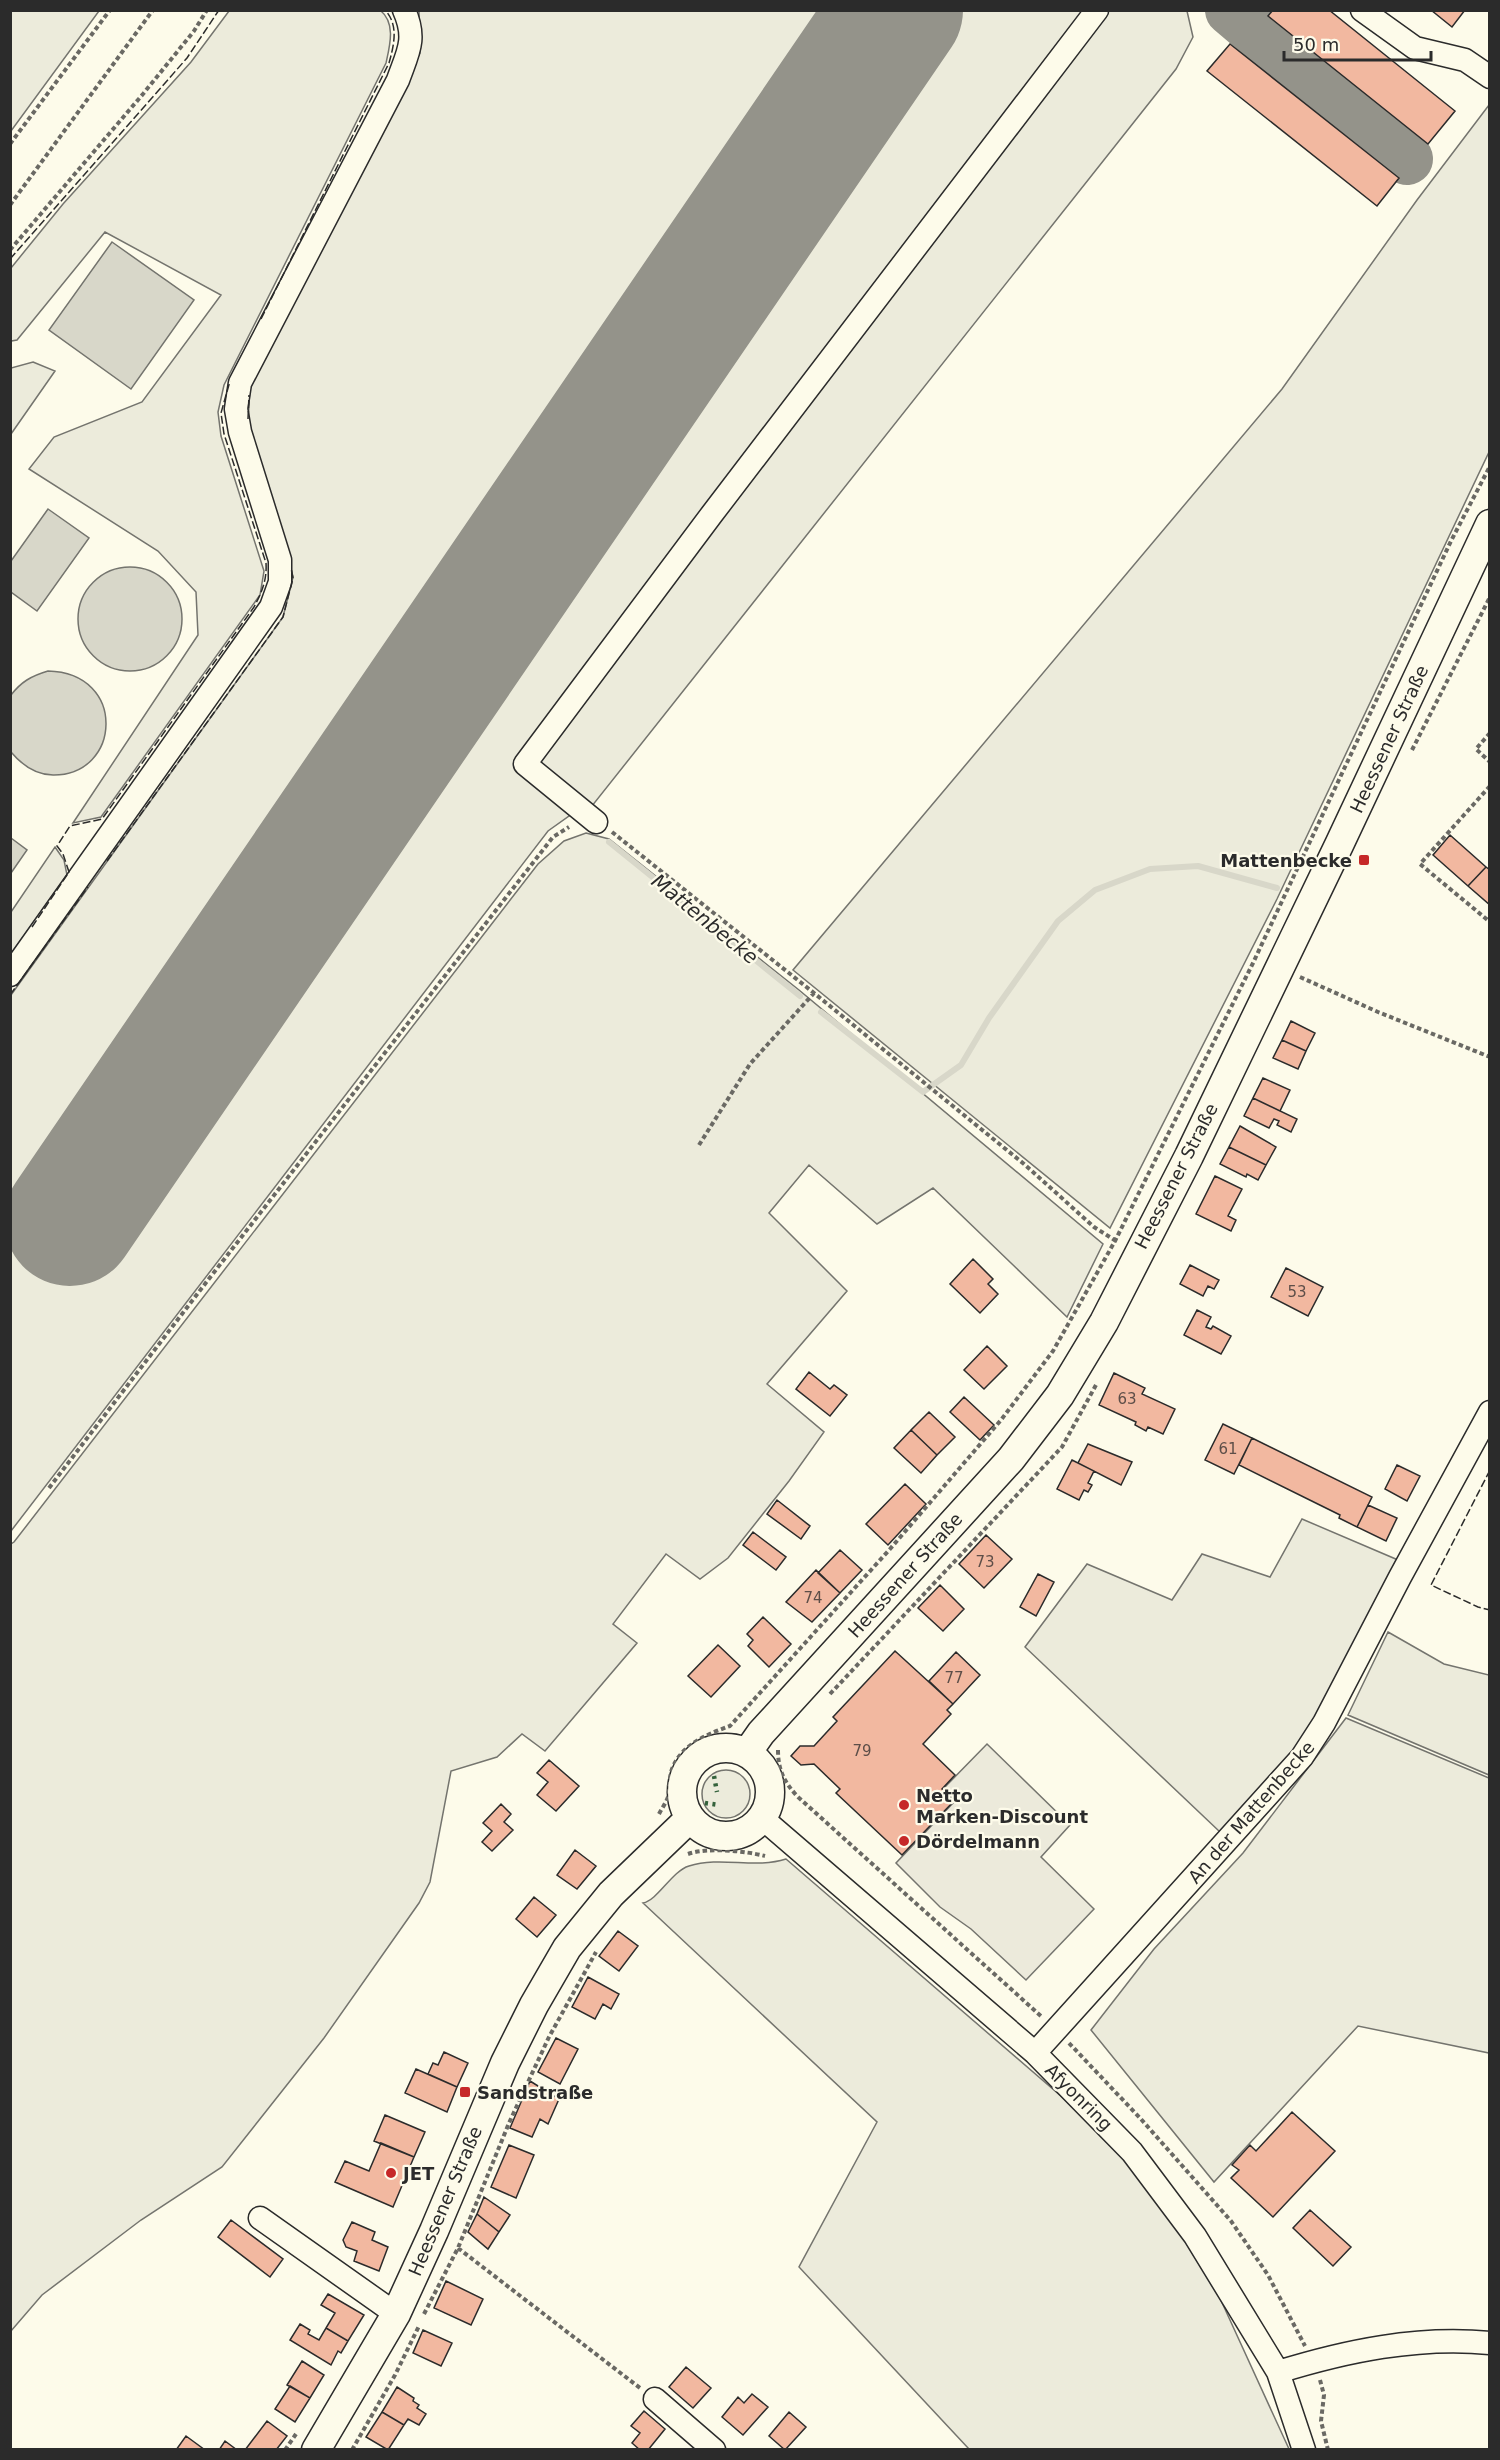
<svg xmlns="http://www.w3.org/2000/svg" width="1500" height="2460" font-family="'DejaVu Sans',sans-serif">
<rect width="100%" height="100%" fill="#fdfbea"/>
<path fill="#ecebdb" stroke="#74746e" stroke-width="1.5" d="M 11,10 L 99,11 L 11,131 L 10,11 Z
M 380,10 C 396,23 390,45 386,63 L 224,385 L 218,412 L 221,436 L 264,571 L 260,595 L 101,817 L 73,823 L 198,635 L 196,592 L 158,551 L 29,469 L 54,437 L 142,402 L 221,295 L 105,232 L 17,340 L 11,341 L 11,268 L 63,204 L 191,62 L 229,11 Z
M 419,11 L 1187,11 L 1193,37 L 1176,69 L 592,806 L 572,814 L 548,831 L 11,1531 L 11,995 L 283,617 L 293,577 L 281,528 L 248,424 L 250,385 L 420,53 Z
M 1489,105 L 1489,452 L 1277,899 L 1110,1228 L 793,970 L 1282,389 L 1417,200 Z
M 33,362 L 55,371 L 11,434 L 11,368 Z
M 586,833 L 609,839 L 799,990 L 1103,1244 L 1067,1317 L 933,1188 L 877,1224 L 809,1165 L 769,1213 L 847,1291 L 767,1384 L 824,1432 L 789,1481 L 728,1558 L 700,1579 L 666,1554 L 613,1624 L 637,1643 L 545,1751 L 522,1734 L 497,1757 L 451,1771 L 430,1882 L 419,1903 L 324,2038 L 222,2167 L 141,2220 L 42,2295 L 11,2331 L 11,1544 L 14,1542 L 538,864 L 564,841 Z
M 55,847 L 64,860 L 67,875 L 11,954 L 11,912 Z
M 1302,1519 L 1398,1560 L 1326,1705 L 1294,1752 L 1220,1832 L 1025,1647 L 1087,1564 L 1172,1600 L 1202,1554 L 1270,1577 Z
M 1388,1632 L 1444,1664 L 1489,1675 L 1489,1775 L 1348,1715 Z
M 1346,1718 L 1489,1778 L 1489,2053 L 1358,2026 L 1214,2182 L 1091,2030 L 1154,1949 L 1243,1853 Z
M702 1794a24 24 0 1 1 48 0a24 24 0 1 1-48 0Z
M 786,1859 L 1062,2097 L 1134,2168 L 1167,2212 L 1219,2296 L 1289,2449 L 969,2449 L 799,2267 L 877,2122 L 643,1903 C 658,1900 672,1871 689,1866 C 721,1856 755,1869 786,1859 Z"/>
<path fill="#eceadb" stroke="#74746e" stroke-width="1.5" d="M 987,1744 L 1070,1825 L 1041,1857 L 1094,1909 L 1026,1980 L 971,1929 L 940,1907 L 896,1863 L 955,1801 L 944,1788 Z"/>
<path fill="#d8d7c9" stroke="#74746e" stroke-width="1.5" d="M 112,242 L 194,300 L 131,389 L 49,330 Z
M 48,509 L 89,538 L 37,611 L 11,592 L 11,561 Z
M78 619a52 52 0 1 1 104 0a52 52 0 1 1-104 0Z
M 48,671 C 128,673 121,776 53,775 C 35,775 22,765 11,752 L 11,695 C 21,682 31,676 48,671 Z
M 11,838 L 27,850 L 11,873 Z"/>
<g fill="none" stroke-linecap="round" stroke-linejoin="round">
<path stroke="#d8d7c9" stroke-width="6" d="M 609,842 L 800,996
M 821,1012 L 923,1092 L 961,1065 L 989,1018 L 1058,921 L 1095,890 L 1150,869 L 1198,866 L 1277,888"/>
<path stroke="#94938a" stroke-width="52" d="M 1231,10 L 1407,159"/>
<path stroke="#94938a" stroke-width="132" d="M 70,1220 L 897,10"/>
</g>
<path fill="#f2b8a0" stroke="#2b2b2b" stroke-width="1.5" d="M 1273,10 L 1329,10 L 1455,111 L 1428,144 L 1268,16 Z
M 1431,10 L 1465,10 L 1452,27 Z
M 1230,44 L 1399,178 L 1377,206 L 1207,71 Z
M 1450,835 L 1486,867 L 1468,886 L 1433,855 Z
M 1486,867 L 1490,870 L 1490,905 L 1468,886 Z
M 1291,1021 L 1315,1033 L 1306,1051 L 1282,1040 Z
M 1282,1040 L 1306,1051 L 1298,1069 L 1273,1058 Z
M 1263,1078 L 1290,1090 L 1280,1111 L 1253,1098 Z
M 1253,1098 L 1297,1119 L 1291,1132 L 1277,1125 L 1279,1121 L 1274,1119 L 1269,1128 L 1244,1116 Z
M 1240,1126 L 1276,1147 L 1266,1165 L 1229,1147 Z
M 1229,1147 L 1266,1165 L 1258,1180 L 1247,1174 L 1246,1177 L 1220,1164 Z
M 1215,1176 L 1242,1189 L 1228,1216 L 1236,1220 L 1231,1231 L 1196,1214 Z
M 973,1259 L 993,1279 L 988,1284 L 998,1294 L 980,1313 L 950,1284 Z
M 1190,1265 L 1219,1280 L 1214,1289 L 1208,1286 L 1203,1296 L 1180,1284 Z
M 1286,1268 L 1323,1287 L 1308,1316 L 1271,1297 Z
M 1197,1310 L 1211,1317 L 1206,1327 L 1211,1329 L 1213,1326 L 1231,1336 L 1221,1354 L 1184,1335 Z
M 987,1346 L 1007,1366 L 984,1389 L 964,1370 Z
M 809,1372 L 830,1389 L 834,1385 L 847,1395 L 830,1416 L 796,1389 Z
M 1114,1373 L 1145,1388 L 1142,1394 L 1175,1409 L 1163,1434 L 1148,1427 L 1146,1431 L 1135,1425 L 1136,1422 L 1099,1405 Z
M 964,1397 L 994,1425 L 980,1440 L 950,1412 Z
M 929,1412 L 955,1437 L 937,1455 L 911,1430 Z
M 1223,1424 L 1252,1438 L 1234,1474 L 1205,1460 Z
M 911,1430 L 937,1455 L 921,1473 L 894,1448 Z
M 1252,1438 L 1372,1497 L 1357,1527 L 1339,1518 L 1340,1515 L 1239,1465 Z
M 1088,1444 L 1132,1462 L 1121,1485 L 1078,1463 Z
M 1072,1460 L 1094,1471 L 1088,1483 L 1092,1485 L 1088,1492 L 1084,1490 L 1079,1500 L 1057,1489 Z
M 1397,1465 L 1420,1476 L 1407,1501 L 1385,1489 Z
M 905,1484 L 926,1504 L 888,1545 L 866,1524 Z
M 777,1500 L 810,1526 L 801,1539 L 767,1514 Z
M 1368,1505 L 1397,1518 L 1386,1541 L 1357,1527 Z
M 753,1532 L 786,1557 L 776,1570 L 743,1545 Z
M 986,1535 L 1012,1559 L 984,1588 L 959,1564 Z
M 840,1550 L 862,1570 L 840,1593 L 818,1573 Z
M 816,1570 L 840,1593 L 812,1622 L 786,1602 Z
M 1038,1574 L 1054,1582 L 1036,1616 L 1020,1607 Z
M 940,1585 L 964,1609 L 943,1631 L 918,1608 Z
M 763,1617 L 791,1644 L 769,1667 L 748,1646 L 753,1640 L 747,1634 Z
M 718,1645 L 740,1666 L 711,1697 L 688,1676 Z
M 895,1651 L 953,1704 L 947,1710 L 951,1714 L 923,1744 L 955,1775 L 942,1789 L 954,1801 L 902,1855 L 836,1793 L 840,1789 L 814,1764 L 801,1765 L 791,1756 L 800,1746 L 814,1746 L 837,1721 L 833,1717 Z
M 956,1652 L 980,1675 L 953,1704 L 929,1681 Z
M 549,1760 L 579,1786 L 556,1811 L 537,1795 L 548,1782 L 537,1773 Z
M 501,1804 L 511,1814 L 504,1822 L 513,1830 L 492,1851 L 482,1842 L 492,1831 L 483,1823 Z
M 575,1850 L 596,1866 L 577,1889 L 557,1875 Z
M 534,1897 L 556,1915 L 537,1937 L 516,1919 Z
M 618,1931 L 638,1946 L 619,1971 L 599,1956 Z
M 588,1977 L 619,1994 L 611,2009 L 603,2004 L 595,2019 L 572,2007 Z
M 556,2038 L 578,2049 L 560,2084 L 538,2072 Z
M 444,2052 L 468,2063 L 457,2087 L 428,2074 L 433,2063 L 438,2065 Z
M 416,2069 L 457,2087 L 447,2112 L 405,2093 Z
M 530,2081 L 559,2099 L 548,2124 L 540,2119 L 532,2137 L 510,2128 Z
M 1292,2112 L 1335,2151 L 1273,2217 L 1231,2178 L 1239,2170 L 1232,2165 L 1250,2145 L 1256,2151 Z
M 385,2115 L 425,2132 L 414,2157 L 374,2141 Z
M 381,2143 L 414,2157 L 393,2207 L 335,2182 L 345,2161 L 369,2171 Z
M 509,2145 L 534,2155 L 516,2198 L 491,2187 Z
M 484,2197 L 510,2215 L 499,2232 L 477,2214 Z
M 1310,2210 L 1351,2247 L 1333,2266 L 1293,2228 Z
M 477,2214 L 499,2232 L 488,2249 L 468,2232 Z
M 231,2220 L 283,2259 L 270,2277 L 218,2237 Z
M 352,2222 L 375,2232 L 372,2240 L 388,2247 L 379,2271 L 354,2261 L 357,2251 L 346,2247 L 343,2240 Z
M 446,2281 L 483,2299 L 471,2325 L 434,2308 Z
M 328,2294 L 364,2315 L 348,2341 L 326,2328 L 335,2313 L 321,2305 Z
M 300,2324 L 310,2330 L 308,2334 L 319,2340 L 326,2328 L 348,2341 L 341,2353 L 338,2351 L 331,2365 L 290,2340 Z
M 423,2330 L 452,2343 L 441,2366 L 413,2353 Z
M 302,2361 L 324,2375 L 310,2398 L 287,2385 Z
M 686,2367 L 711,2388 L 693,2408 L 669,2387 Z
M 290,2386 L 310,2398 L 295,2422 L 275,2409 Z
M 397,2387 L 414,2398 L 413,2401 L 419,2405 L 417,2408 L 426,2414 L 419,2425 L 408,2419 L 404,2425 L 382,2412 Z
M 752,2394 L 768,2407 L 743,2435 L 722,2417 L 738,2397 L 744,2403 Z
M 644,2411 L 665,2429 L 648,2450 L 640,2450 L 632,2443 L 640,2433 L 631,2426 Z
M 382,2412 L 404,2425 L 388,2450 L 366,2437 Z
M 789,2412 L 806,2427 L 785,2450 L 769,2436 Z
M 267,2421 L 287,2436 L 276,2450 L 245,2450 Z
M 186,2436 L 205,2450 L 176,2450 Z
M 225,2441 L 237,2450 L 219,2450 Z"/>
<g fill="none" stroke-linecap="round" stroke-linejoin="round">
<g stroke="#2b2b2b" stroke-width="25">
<path id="minor" d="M 1362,10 L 1415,48 L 1465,60 L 1490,77
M 596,822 L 525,764 L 712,514 L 1097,10
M 10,975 L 271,607 L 280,582 L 280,560 L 240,432 L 236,409 L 240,383 L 398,80 C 408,52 417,39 404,10
M 762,1818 L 1035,2053 L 1132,2152 L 1195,2236 L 1278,2372 L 1304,2450
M 1035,2053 L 1302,1757 L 1324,1723 L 1400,1577 L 1490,1412
M 260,2218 L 396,2314
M 1278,2372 C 1346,2351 1417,2336 1490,2343
M 655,2399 L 714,2450"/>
</g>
<g stroke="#2b2b2b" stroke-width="31">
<path id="major" d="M682 1792a44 44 0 1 1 88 0a44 44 0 1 1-88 0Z
M 747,1753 L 761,1733 L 1011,1459 L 1060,1395 L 1104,1322 L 1189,1156 L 1339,845 L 1490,524
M 316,2450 L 396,2314 L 434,2231 L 505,2063 L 534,2005 L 567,1948 L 611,1894 L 690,1818"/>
</g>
<path stroke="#6a6964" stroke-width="4" stroke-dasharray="4.5 3" stroke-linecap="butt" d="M 10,144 L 110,10
M 10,205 L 153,10
M 10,250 L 143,94 L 194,31 L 207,10
M 1490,733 L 1476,749 L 1490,762
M 1412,750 L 1490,597
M 1490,786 L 1420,864 L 1490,922
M 612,832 L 814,993 L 1024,1164 L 1094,1227 L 1116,1241
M 1300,977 L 1378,1012 L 1490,1057
M 699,1145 L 750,1064 L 814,993
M 49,1488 L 208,1280 L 553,837 L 569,827
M 830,1694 L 1062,1447 L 1096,1385
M 778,1750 C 778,1770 784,1782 798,1797 L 1042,2017
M 659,1814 C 662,1808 666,1803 668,1797 C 670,1788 669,1778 672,1769 C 681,1745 707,1734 730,1726 L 890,1549 L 1001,1420 L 1053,1351 L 1115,1241 L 1253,963 L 1451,541 L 1490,466
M 688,1854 C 708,1847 745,1851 765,1856
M 1069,2043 L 1140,2118 L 1231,2221 L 1268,2275 L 1305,2346
M 458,2248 L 640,2388
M 424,2314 L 458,2248 L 509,2123 L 549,2037 L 596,1952
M 1320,2380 L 1324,2395 L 1321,2421 L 1328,2450
M 285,2450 L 296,2434
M 352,2450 L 395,2375 L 419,2326"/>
<use href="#minor" stroke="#fdfbea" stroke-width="22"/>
<use href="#major" stroke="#fdfbea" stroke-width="28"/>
<path stroke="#34623c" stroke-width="4.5" stroke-dasharray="3 4.5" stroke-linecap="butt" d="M 714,1776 L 717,1792
M 705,1803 L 719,1805"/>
<path stroke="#2b2b2b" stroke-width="1.5" stroke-dasharray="8 3" stroke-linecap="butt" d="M 10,259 L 187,58 L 219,10
M 261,319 L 389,63 C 394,45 399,25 385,10
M 248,419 L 249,395
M 107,861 L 283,617 L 293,578 L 291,568
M 32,927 L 69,872 L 63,854 L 57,846 L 70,826 L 102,819 L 254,607 C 262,592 267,580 266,563 L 224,434 L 221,413 L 230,381
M 10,995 L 88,887
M 1490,1470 L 1431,1585 L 1478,1607 L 1490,1610"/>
</g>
<g fill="#c62828" stroke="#fdfbea" stroke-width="2">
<rect x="1358" y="854" width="12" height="12" rx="3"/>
<circle cx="904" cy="1805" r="6"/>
<circle cx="904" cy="1841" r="6"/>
<rect x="459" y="2086" width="12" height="12" rx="3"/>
<circle cx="391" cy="2173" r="6"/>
</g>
<g text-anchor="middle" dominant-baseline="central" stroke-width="4.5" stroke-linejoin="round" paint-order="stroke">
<g font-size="15" fill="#5d4e48">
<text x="1297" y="1292">53</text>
<text x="1127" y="1399">63</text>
<text x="1228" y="1449">61</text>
<text x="985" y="1562">73</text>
<text x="813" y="1598">74</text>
<text x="954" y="1678">77</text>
<text x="862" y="1751">79</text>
</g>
<g font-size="18" fill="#2b2b2b" stroke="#fdfbea">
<text transform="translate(1389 739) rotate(-65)">Heessener Straße</text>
<text transform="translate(1176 1176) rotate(-63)">Heessener Straße</text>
<text transform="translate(905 1575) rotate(-48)">Heessener Straße</text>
<text transform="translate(1251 1812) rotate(-49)">An der Mattenbecke</text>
<text transform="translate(1079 2097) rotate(45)">Afyonring</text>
<text transform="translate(445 2201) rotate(-67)">Heessener Straße</text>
</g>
<g font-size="18" font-weight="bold" fill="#2b2b2b" stroke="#fdfbea" text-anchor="start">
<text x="1352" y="860" text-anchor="end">Mattenbecke</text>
<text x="916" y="1795">Netto<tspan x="916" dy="21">Marken-Discount</tspan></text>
<text x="916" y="1841">Dördelmann</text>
<text x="477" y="2092">Sandstraße</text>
<text x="403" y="2173">JET</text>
</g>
<g font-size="20" font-style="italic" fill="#2b2b2b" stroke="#fdfbea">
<text transform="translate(705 919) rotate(39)">Mattenbecke</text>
</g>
</g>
<rect width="1500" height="2460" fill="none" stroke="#2b2b2b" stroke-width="24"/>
<path d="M1284 51v9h147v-9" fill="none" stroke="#2b2b2b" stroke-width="3"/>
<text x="1293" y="51" font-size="18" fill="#2b2b2b" stroke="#fdfbea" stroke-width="4.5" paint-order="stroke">50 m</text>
</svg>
